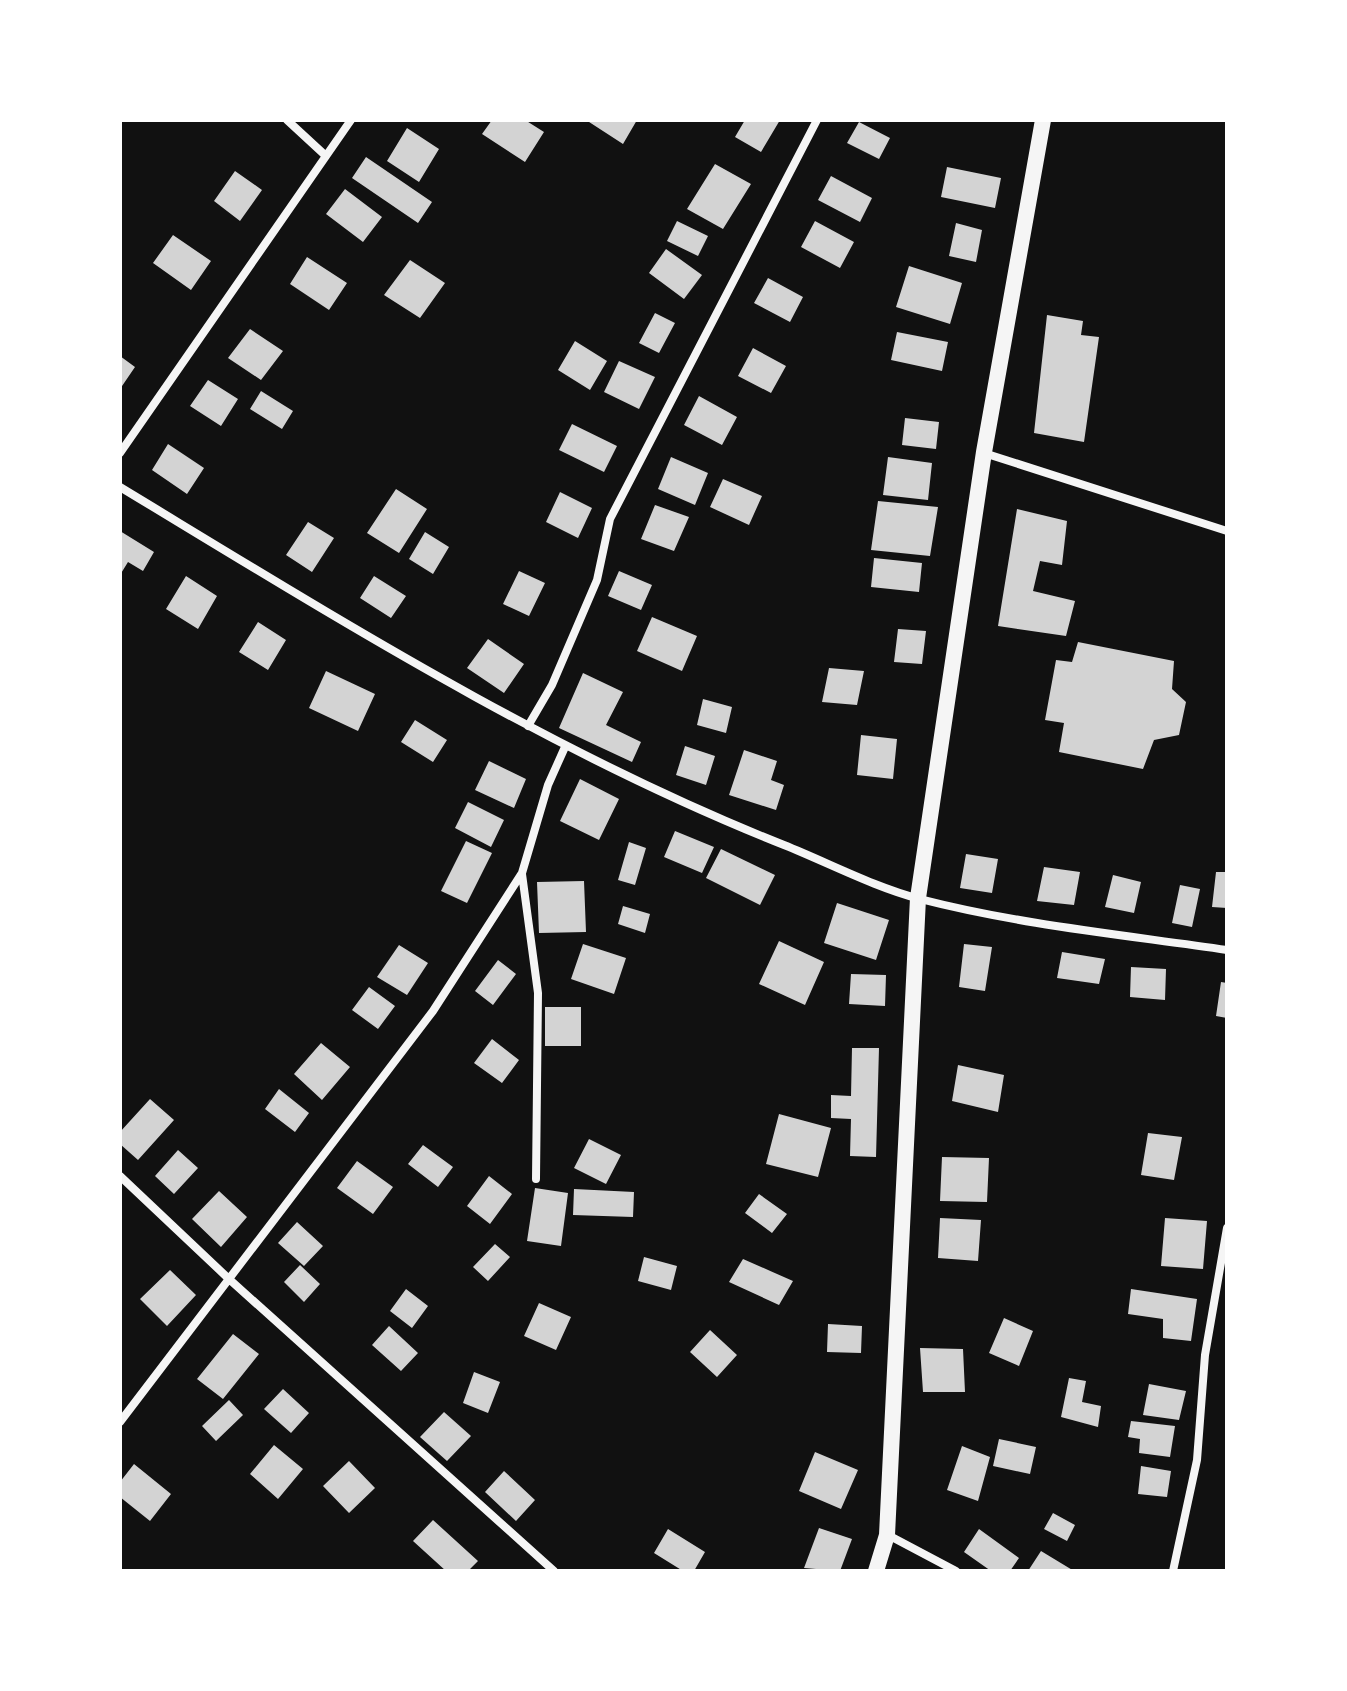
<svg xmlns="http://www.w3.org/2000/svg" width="1347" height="1691" font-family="Barlow,sans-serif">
<rect width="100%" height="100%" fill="#111"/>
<path fill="#d3d3d3" d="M 492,120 L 525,120 L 544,132 L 525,162 L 482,134 Z
M 586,120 L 637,120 L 623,144 Z
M 745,120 L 780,120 L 761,152 L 735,137 Z
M 859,122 L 890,138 L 879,159 L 847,143 Z
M 407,128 L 439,149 L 419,182 L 387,161 Z
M 366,157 L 432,202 L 418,223 L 352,178 Z
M 715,164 L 751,184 L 723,229 L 687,209 Z
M 947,167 L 1001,178 L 995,208 L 941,197 Z
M 235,171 L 262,190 L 240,221 L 214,201 Z
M 831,176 L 872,198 L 860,222 L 818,200 Z
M 345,189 L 382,217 L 363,242 L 326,214 Z
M 677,221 L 708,236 L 698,256 L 667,241 Z
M 815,221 L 854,242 L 840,268 L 801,247 Z
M 956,223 L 982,230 L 976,262 L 949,256 Z
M 173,235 L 211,261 L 191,290 L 153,263 Z
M 666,249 L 702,275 L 684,299 L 649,273 Z
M 307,257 L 347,283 L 329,310 L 290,284 Z
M 410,260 L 445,283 L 420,318 L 384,295 Z
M 909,266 L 962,283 L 950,324 L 896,307 Z
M 768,278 L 803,297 L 790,322 L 754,303 Z
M 655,313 L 675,323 L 659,353 L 639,343 Z
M 1047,315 L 1083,321 L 1081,335 L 1099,337 L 1084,442 L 1034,433 Z
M 250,329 L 283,351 L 261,380 L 228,358 Z
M 897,332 L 948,342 L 942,371 L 891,360 Z
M 575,341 L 607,361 L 590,390 L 558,370 Z
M 753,348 L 786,366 L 771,393 L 738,376 Z
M 120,356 L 135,367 L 120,389 Z
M 619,361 L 655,377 L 639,409 L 604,392 Z
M 208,380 L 238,399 L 221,426 L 190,406 Z
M 261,391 L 293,411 L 282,429 L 250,409 Z
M 699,396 L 737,417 L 722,445 L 684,425 Z
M 905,418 L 939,422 L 936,449 L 902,445 Z
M 572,424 L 617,446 L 604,472 L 559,450 Z
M 168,444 L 204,468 L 187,494 L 152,470 Z
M 671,457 L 708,473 L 695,505 L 658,489 Z
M 888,457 L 932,463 L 928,500 L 883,495 Z
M 723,479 L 762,496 L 749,525 L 710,507 Z
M 396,489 L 427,509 L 399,553 L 367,533 Z
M 560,492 L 592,508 L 578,538 L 546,522 Z
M 878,501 L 938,507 L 930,556 L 871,550 Z
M 655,505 L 689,517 L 674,551 L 641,539 Z
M 1017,509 L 1067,521 L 1062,565 L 1040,561 L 1033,591 L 1075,601 L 1066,636 L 998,626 Z
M 308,522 L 334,538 L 312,572 L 286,555 Z
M 120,531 L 154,552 L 143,571 L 128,562 L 120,575 Z
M 425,532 L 449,547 L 433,574 L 409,559 Z
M 874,558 L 922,563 L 919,592 L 871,587 Z
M 519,571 L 545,583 L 529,616 L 503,604 Z
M 619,571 L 652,585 L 641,610 L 608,596 Z
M 186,576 L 217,596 L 198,629 L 166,609 Z
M 374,576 L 406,596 L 391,618 L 360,598 Z
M 652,617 L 697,636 L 682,671 L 637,651 Z
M 258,622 L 286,640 L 268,670 L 239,652 Z
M 898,629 L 926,631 L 922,664 L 894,662 Z
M 488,639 L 524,664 L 504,693 L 467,668 Z
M 1078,642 L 1174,661 L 1172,689 L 1186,702 L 1179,735 L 1154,740 L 1143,769 L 1059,752 L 1064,723 L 1045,720 L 1056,660 L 1072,662 Z
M 829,668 L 864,671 L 857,705 L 822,702 Z
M 326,671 L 375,694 L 358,731 L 309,708 Z
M 583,673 L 623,692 L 606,725 L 641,742 L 632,762 L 559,728 Z
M 703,699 L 732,707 L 726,733 L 697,725 Z
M 415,720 L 447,740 L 433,762 L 401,742 Z
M 861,735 L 897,739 L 893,779 L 857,775 Z
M 685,746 L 715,756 L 706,785 L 676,775 Z
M 744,750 L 777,761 L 771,780 L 784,785 L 776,810 L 729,795 Z
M 489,761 L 526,779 L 514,808 L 475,790 Z
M 580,779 L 619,799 L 599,840 L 560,821 Z
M 468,802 L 504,820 L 491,847 L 455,828 Z
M 675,831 L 714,847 L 702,873 L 664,857 Z
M 466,841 L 492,853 L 467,903 L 441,891 Z
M 629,842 L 646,848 L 635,885 L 618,880 Z
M 721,849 L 775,875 L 760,905 L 706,878 Z
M 966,854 L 998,859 L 992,893 L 960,888 Z
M 1044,867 L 1080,872 L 1074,905 L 1037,901 Z
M 1216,872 L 1227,872 L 1227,908 L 1212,907 Z
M 1113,875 L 1141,882 L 1134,913 L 1105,907 Z
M 584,881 L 586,932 L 539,933 L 537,882 Z
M 1180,885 L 1200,889 L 1192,927 L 1172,923 Z
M 837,903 L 889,920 L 876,960 L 824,943 Z
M 623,906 L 650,914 L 645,933 L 618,924 Z
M 779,941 L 824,962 L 805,1005 L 759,984 Z
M 583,944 L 626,958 L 614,994 L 571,979 Z
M 964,944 L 992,947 L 985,991 L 959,987 Z
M 399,945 L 428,963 L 407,995 L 377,977 Z
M 1062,952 L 1105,959 L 1099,984 L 1057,978 Z
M 498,960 L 516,974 L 493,1005 L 475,991 Z
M 1131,967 L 1166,969 L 1165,1000 L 1130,997 Z
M 851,974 L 886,975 L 885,1006 L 849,1004 Z
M 1221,982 L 1227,983 L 1227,1018 L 1216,1016 Z
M 369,987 L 395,1006 L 378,1029 L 352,1010 Z
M 545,1007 L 581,1007 L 581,1046 L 545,1046 Z
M 492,1039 L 519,1060 L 502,1083 L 474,1063 Z
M 321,1043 L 350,1067 L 322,1100 L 294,1074 Z
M 852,1048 L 879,1048 L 876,1157 L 850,1156 L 851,1119 L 831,1118 L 831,1095 L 851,1096 Z
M 958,1065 L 1004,1075 L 998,1112 L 952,1101 Z
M 279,1089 L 309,1113 L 295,1132 L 265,1109 Z
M 150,1099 L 174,1120 L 138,1160 L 120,1144 L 120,1132 Z
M 779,1114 L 831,1128 L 818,1177 L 766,1164 Z
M 1148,1133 L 1182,1137 L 1174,1180 L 1141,1175 Z
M 589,1139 L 621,1155 L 606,1184 L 574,1168 Z
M 423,1145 L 453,1167 L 438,1187 L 408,1164 Z
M 178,1150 L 198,1168 L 174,1194 L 155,1176 Z
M 942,1157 L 989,1158 L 987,1202 L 940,1201 Z
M 357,1161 L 393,1187 L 373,1214 L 337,1188 Z
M 489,1176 L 512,1194 L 490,1224 L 467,1206 Z
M 535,1188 L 568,1193 L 561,1246 L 527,1241 Z
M 574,1189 L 634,1192 L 633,1217 L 573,1215 Z
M 219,1191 L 247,1217 L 221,1247 L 192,1219 Z
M 759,1194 L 787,1214 L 772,1233 L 745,1213 Z
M 940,1218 L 981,1220 L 978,1261 L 938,1258 Z
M 1165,1218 L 1207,1221 L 1203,1269 L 1161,1266 Z
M 297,1222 L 323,1246 L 304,1266 L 278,1243 Z
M 495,1244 L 510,1257 L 488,1281 L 473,1267 Z
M 644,1257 L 677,1266 L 671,1290 L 638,1281 Z
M 743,1259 L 793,1281 L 779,1305 L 729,1282 Z
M 300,1265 L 320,1284 L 304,1302 L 284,1282 Z
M 170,1270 L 196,1295 L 167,1326 L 140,1299 Z
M 406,1289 L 428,1306 L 412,1328 L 390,1311 Z
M 1131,1289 L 1197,1299 L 1191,1341 L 1163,1338 L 1163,1319 L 1128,1314 Z
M 539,1303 L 571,1317 L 556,1350 L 524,1336 Z
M 1004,1318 L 1033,1331 L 1019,1366 L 989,1353 Z
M 828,1324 L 862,1326 L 861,1353 L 827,1352 Z
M 389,1326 L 418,1353 L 401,1371 L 372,1345 Z
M 710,1330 L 737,1355 L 717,1377 L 690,1352 Z
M 233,1334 L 259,1354 L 223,1399 L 197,1379 Z
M 920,1348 L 963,1349 L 965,1392 L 923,1392 Z
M 474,1372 L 500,1382 L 488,1413 L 463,1403 Z
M 1069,1378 L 1086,1381 L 1082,1402 L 1101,1406 L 1098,1427 L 1061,1417 Z
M 1149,1384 L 1186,1391 L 1179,1420 L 1143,1415 Z
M 283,1389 L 309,1413 L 291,1433 L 264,1409 Z
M 229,1400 L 243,1415 L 216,1441 L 202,1426 Z
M 444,1412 L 471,1436 L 447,1461 L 420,1437 Z
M 1131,1421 L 1175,1426 L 1170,1457 L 1139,1453 L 1140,1439 L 1128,1437 Z
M 999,1439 L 1036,1447 L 1030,1474 L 993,1466 Z
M 274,1445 L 303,1469 L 278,1499 L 250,1474 Z
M 962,1446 L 990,1457 L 978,1501 L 947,1490 Z
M 815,1452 L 858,1470 L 841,1509 L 799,1491 Z
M 349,1461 L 375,1488 L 349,1513 L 323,1486 Z
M 134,1464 L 171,1494 L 150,1521 L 120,1497 L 120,1482 Z
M 1141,1466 L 1171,1471 L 1167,1497 L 1138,1494 Z
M 504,1471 L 535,1500 L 516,1521 L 485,1492 Z
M 1053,1513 L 1075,1525 L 1067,1541 L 1044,1529 Z
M 433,1520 L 478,1561 L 468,1571 L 446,1571 L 413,1541 Z
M 819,1528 L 852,1539 L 840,1571 L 804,1568 Z
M 668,1529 L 705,1552 L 694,1571 L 683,1571 L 654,1553 Z
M 979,1529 L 1019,1558 L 1010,1571 L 991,1571 L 964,1552 Z
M 1041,1551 L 1074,1571 L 1028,1571 Z"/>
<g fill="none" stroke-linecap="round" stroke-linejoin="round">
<path stroke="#f5f5f5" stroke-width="8" d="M 287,120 L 326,156
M 120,453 L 351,120
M 984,453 L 1227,531
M 120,487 C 335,617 549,752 784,845 C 829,863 874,887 920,899 C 1021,925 1125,935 1227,950
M 528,726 L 552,685 L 597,580 L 610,519 L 817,120
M 522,874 L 538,993 L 536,1179
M 120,1176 L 229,1279 L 554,1571
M 120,1422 L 433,1011 L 522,873 L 548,785 L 565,747
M 888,1535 L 956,1571
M 1173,1571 L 1197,1460 L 1205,1355 L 1227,1228"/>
<path stroke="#f5f5f5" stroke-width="16" d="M 876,1571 L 887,1535 L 918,898 L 984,452 L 1043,120"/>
</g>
<rect width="1347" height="1691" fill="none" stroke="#ffffff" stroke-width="244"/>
</svg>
